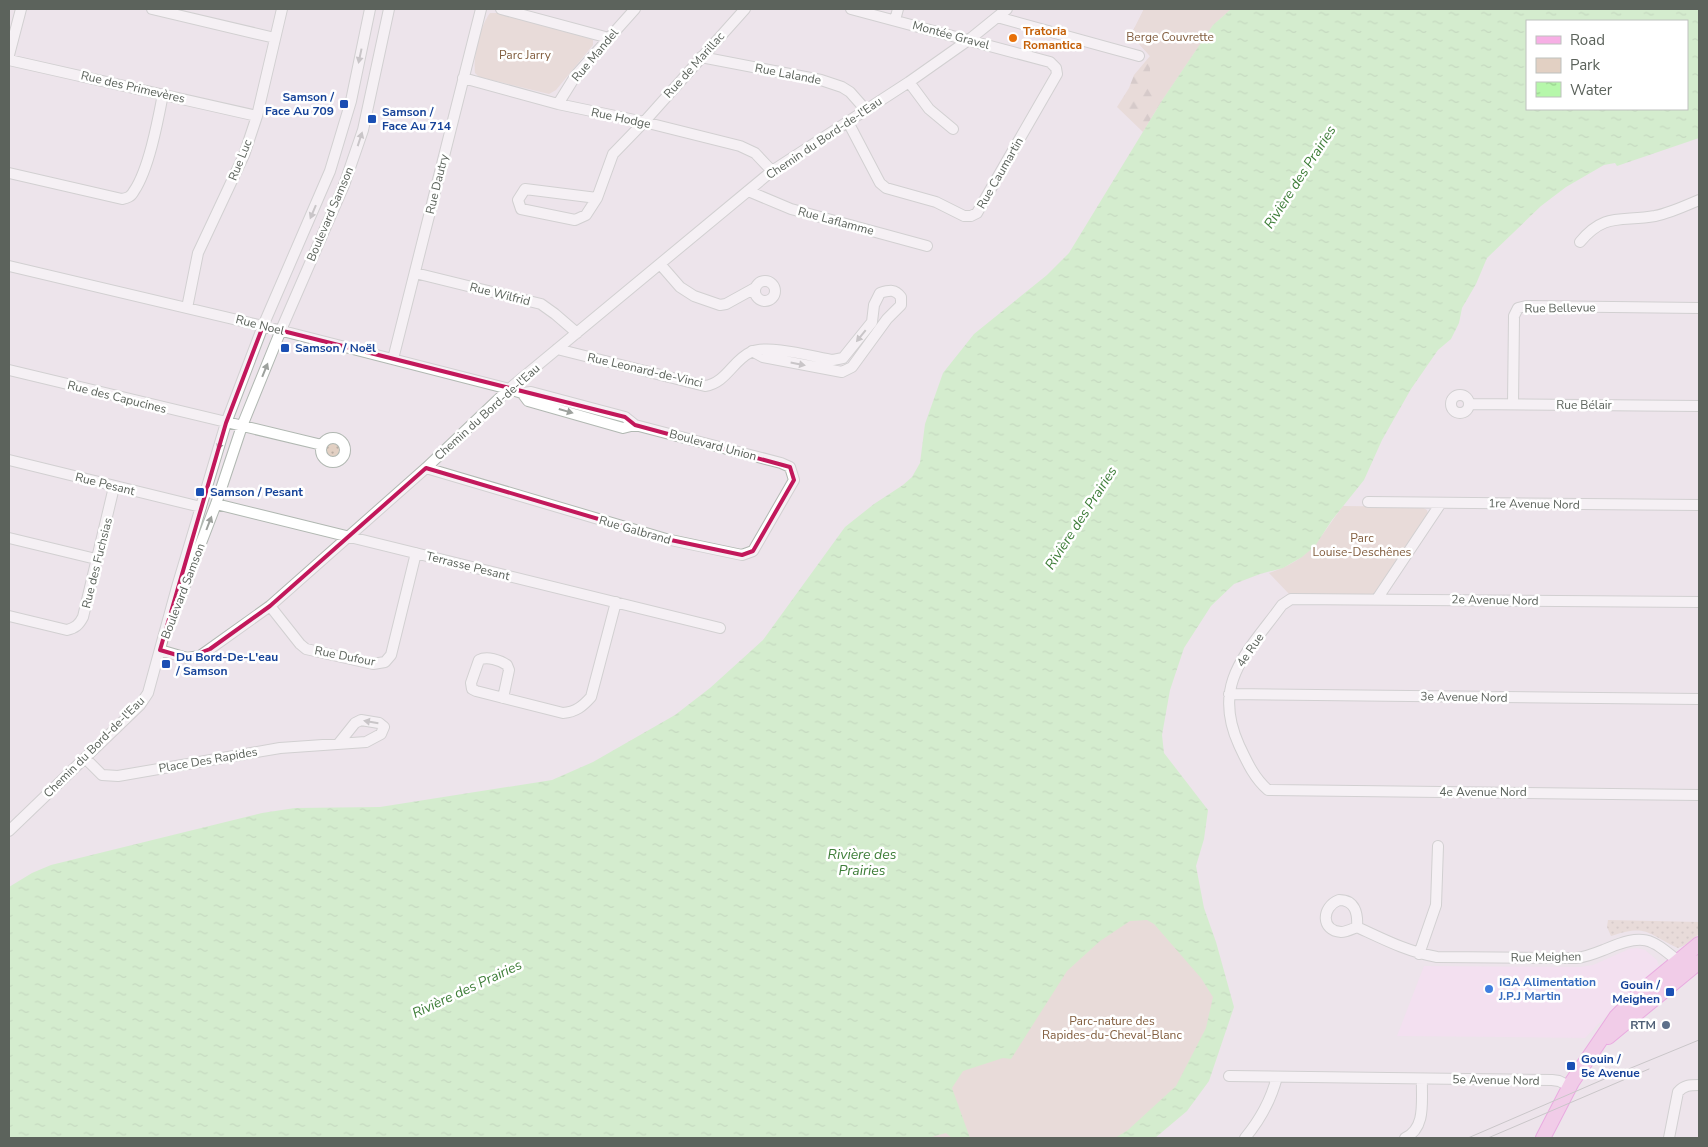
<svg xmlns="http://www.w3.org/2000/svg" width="1708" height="1147" font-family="'Nunito Sans',sans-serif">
<defs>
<pattern id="grass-dots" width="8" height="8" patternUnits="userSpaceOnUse" patternTransform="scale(1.25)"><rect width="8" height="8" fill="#e2d0c3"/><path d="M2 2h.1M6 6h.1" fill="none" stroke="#baaca2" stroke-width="1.8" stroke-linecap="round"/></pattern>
<pattern id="forest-firs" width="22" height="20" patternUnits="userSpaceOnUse" patternTransform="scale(1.25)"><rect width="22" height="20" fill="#e2d0c3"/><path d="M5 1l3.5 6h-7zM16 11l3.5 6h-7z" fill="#baaca2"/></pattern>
<pattern id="water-ripples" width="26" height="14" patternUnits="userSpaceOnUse" patternTransform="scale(1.25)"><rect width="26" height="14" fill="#b6f7aa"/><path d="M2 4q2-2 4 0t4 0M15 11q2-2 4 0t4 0" fill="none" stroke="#97cc8e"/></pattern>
</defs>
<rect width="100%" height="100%" fill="#ede4eb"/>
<path fill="#fadbf5" d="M 1637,948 L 1645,950 L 1657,960 L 1659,966 L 1611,1011 L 1585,1038 L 1397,1036 L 1424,966 L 1580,967 L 1593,965 L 1629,949 Z"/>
<path fill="url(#grass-dots)" d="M321 450a12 12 0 1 1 24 0a12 12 0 1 1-24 0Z
M 1608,920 L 1699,922 L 1699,934 L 1685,945 L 1678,948 C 1646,933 1647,924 1611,936 L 1607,927 Z"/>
<path fill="url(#forest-firs)" d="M 1144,9 L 1231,9 L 1213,25 L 1163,99 L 1143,132 L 1117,107 L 1129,88 L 1134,75 L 1150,56 L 1131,35 Z"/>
<path fill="#e2d0c3" d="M 1144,9 L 1231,9 L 1213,25 L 1163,99 L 1150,73 L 1150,56 L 1131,35 Z
M 490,13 L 499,13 L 586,36 L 593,40 L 593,45 L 556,90 L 549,94 L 479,77 L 475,73 C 473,57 480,26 490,13 Z
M 1343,506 L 1422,507 L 1427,510 L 1428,514 L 1374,594 L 1290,595 L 1269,573 C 1312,559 1318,539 1343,506 Z
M 1132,872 L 1223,995 L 1193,1083 L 1138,1138 L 529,1138 Z"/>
<path fill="url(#water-ripples)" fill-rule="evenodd" d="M 1263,9 L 1699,9 L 1699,138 L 1617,166 L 1615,163 L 1604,165 L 1566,187 L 1541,206 L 1487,258 L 1476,284 L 1462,308 L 1459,323 L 1451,339 L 1438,350 L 1411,389 L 1382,440 L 1364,480 L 1332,520 L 1315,546 L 1302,557 L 1283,568 L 1260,574 L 1234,584 L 1211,606 L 1184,648 L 1170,690 L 1162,735 L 1164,753 L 1208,810 L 1204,839 L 1196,866 L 1204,908 L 1216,942 L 1234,1007 L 1209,1081 L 1187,1111 L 1155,1138 L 1115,1138 L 1128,1130 L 1176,1086 L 1206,1028 L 1213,997 L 1201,978 L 1154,924 L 1147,920 L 1130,921 L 1100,941 L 1067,971 L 1011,1059 L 1003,1058 L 963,1071 L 952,1088 L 970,1138 L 952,1138 L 946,1133 L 928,1138 L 9,1138 L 9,887 L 32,873 L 51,865 L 262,813 L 295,808 L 380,807 L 552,780 L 593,762 L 675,715 L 710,688 L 763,640 L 845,527 L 874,504 L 903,485 L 912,477 L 920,463 L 925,424 L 943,373 L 974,334 L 1047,275 L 1069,253 L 1163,99 L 1213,25 L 1230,10 ZM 1527,21 L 1687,21 L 1687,109 L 1527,109 Z"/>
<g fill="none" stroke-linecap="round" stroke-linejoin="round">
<g stroke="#b1b8b2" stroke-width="12">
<path id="minor" d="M 152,9 L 275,38
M 501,9 L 609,38
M 997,17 L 1139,56
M 895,20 L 898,9
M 9,55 L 21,9
M 701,57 L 821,80 L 842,87 L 850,92 L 865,109
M 9,60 L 257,116
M 463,78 L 558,104 L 644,122 L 740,146 L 755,153 L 772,171
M 909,82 L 929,109 L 953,129
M 558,104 L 576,75 L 635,9
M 848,122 L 880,183 L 886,188 L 936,202 L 964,216 L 971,216 L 977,213 L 1057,74 L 1056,68 L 1050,62 L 851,9
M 9,173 L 122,199 C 127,198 131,197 134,191 C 149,169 158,120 163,94
M 748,191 L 791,209 L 927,246
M 597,198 L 525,189 L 518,200 L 521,209 L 575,220 L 586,215 L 597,198 L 613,154 L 644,122 L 745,9
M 1580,242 C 1605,212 1621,222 1655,216 C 1670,213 1685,206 1699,200
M 660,264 L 680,287 L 694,296 L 720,305 L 726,304 L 755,288
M 9,266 L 263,326 L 509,389 L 522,393 L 531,392 L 625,417 L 635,425 L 781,463 L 790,467 L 794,480 L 753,551 L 742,555 L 666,539 L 426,468
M 415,273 L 541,304 L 555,314 L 577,333
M755 291a10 10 0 1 1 20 0a10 10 0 1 1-20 0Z
M 187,308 L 198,253 L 244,155 L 257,116 L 282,9
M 557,349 L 705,386 C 726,383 733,360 751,352 C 768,344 814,357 833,360 L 843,358 L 872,322 L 874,305 L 880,293 C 890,290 895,289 901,297 L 901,305 L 887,319 L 852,367 L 842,372 L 763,357 L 752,351
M 393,359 L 481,9
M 9,370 L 322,445
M 522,393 L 528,401 L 623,428 L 635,425
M1451 404a9 9 0 1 1 18 0a9 9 0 1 1-18 0Z
M 1469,404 L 1699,406
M 1513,404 L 1514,316 L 1518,308 L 1526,306 L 1699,308
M321 450a12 12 0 1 1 24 0a12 12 0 1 1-24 0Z
M 9,460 L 201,507
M 1368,502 L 1699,505
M 216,504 L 720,628
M 9,538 L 96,559
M 181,595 L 216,504 L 242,426 L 281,330 L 344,185 L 363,130 L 389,9
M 1377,599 L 1441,503
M 1699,602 L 1291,599 L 1282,605 C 1247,653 1211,683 1239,745 C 1247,762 1254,778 1268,790 L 1699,795
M 270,606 L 300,644 L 306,649 L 373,664 L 385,662 L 391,655 L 416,553
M 9,616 L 67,630 C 75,628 79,625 83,617 L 114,487
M 160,650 L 187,658 L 200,656 L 270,606 L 426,468 L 509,389 L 772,171 L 909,82 L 970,39 L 1007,9
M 1229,694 L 1699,699
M 503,698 L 509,670 L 507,665 C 500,660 487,656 479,660 L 471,683 L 472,689 L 476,691 L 563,713 C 576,712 583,706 591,697 L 616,602
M 85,758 L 102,775 L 118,776 L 280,748 L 366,742 L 381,734 L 384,727 L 379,723 L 361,720 L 355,723 L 339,743
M 9,831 L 140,705 L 148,693 L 177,587 L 226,423 L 263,326 L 330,171 L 351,101 L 370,9
M 1339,900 C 1355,900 1358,913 1357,927 C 1352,929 1346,932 1341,932 C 1321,931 1321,907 1339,900 Z
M 1357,927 C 1383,939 1408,952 1437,957 L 1576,958 C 1587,957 1596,953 1606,949 C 1646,932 1651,939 1683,965
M 1419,954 L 1436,905 L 1438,846
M 1229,1076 L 1552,1080 L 1559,1081 L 1569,1086
M 1245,1138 C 1260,1120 1271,1100 1277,1077
M 1405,1138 C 1427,1128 1421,1099 1422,1079
M 1669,1138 L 1678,1092 C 1684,1085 1690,1085 1699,1085"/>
</g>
<g stroke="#e466d3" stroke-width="16">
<path id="major" d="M 1608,1037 L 1699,962
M 1543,1138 L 1572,1082 L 1616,1017 L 1642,991 L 1699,944"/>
</g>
<use href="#minor" stroke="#fff" stroke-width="10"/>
<use href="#major" stroke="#f7afe5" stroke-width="14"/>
<path stroke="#9fa29f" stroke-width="1" d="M 1468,1138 L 1609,1077 L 1699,1040
M 1488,1138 L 1649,1069"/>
</g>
<defs><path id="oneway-solid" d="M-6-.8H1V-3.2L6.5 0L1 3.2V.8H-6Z" transform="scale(1.25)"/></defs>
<g fill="#9da19d">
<use href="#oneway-solid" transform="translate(360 56) rotate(102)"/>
<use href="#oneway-solid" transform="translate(360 139) rotate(-72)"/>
<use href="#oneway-solid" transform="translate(313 212) rotate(113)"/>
<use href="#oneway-solid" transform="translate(861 336) rotate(129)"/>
<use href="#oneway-solid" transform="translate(798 364) rotate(11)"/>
<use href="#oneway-solid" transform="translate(265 370) rotate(-68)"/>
<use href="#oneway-solid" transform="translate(566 411) rotate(16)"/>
<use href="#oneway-solid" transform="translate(220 443) rotate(106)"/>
<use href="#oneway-solid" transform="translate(209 523) rotate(-69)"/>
<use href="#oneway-solid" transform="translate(371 722) rotate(-170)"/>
</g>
<path d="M0 0H1708V1147H0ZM 263,326 L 625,417 L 635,425 L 790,467 L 794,480 L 753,551 L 742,555 L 666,539 L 426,468 L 270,606 L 210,649 L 187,658 L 160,650 L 226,423 Z" fill="#ede4eb" fill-opacity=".55" fill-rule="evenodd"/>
<path fill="none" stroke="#c2185b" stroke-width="4" stroke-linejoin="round" d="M 263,326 L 625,417 L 635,425 L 790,467 L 794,480 L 753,551 L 742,555 L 666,539 L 426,468 L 270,606 L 210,649 L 187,658 L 160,650 L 226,423 Z"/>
<circle fill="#e8710a" stroke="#fff" stroke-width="2" cx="1013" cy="38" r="5"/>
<g fill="#1a4fb4" stroke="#fff" stroke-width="2">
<rect x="339" y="99" width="10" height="10" rx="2.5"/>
<rect x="367" y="114" width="10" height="10" rx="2.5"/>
<rect x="280" y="343" width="10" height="10" rx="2.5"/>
<rect x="195" y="487" width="10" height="10" rx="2.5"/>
<rect x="161" y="659" width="10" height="10" rx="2.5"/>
<rect x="1665" y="987" width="10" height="10" rx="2.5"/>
<rect x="1566" y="1061" width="10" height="10" rx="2.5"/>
</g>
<circle fill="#3f7fe0" stroke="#fff" stroke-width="2" cx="1489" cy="989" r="5"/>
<circle fill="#5c6f8a" stroke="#fff" stroke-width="2" cx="1666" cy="1025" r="5"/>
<g text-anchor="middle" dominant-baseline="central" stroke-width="5" stroke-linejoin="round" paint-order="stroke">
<g font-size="12" font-weight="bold" fill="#c56008" stroke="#fff" text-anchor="start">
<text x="1023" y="31">Tratoria<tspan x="1023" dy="14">Romantica</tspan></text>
</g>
<g font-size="12" fill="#5c635c" stroke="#fff">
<text transform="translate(951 35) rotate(15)">Montée Gravel</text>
<text transform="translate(595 55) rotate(-50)">Rue Mandel</text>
<text transform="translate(694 65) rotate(-48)">Rue de Marillac</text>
<text transform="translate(788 74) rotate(11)">Rue Lalande</text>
<text transform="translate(133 87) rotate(13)">Rue des Primevères</text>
<text transform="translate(621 118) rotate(12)">Rue Hodge</text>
<text transform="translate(824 138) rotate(-34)">Chemin du Bord-de-l'Eau</text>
<text transform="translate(240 160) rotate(-68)">Rue Luc</text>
<text transform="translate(1000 173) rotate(-60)">Rue Caumartin</text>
<text transform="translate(437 184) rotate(-76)">Rue Dautry</text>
<text transform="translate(330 214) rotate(-67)">Boulevard Samson</text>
<text transform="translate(836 221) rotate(15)">Rue Laflamme</text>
<text transform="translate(500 294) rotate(14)">Rue Wilfrid</text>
<text transform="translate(1560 308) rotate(-1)">Rue Bellevue</text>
<text transform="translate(260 325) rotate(14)">Rue Noel</text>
<text transform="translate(645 370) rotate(13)">Rue Leonard-de-Vinci</text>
<text transform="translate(117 397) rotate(14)">Rue des Capucines</text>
<text x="1584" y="405">Rue Bélair</text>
<text transform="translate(487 412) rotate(-42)">Chemin du Bord-de-l'Eau</text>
<text transform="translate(713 445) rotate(15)">Boulevard Union</text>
<text transform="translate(105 484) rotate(14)">Rue Pesant</text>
<text transform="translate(1534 504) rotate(1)">1re Avenue Nord</text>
<text transform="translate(635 530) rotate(16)">Rue Galbrand</text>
<text transform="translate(97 563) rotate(-76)">Rue des Fuchsias</text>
<text transform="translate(468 566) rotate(14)">Terrasse Pesant</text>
<text transform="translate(183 591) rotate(-69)">Boulevard Samson</text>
<text transform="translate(1495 600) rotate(1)">2e Avenue Nord</text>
<text transform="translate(1250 650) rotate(-55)">4e Rue</text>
<text transform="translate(345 656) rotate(11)">Rue Dufour</text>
<text transform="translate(1464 697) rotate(1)">3e Avenue Nord</text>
<text transform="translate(94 747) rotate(-45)">Chemin du Bord-de-l'Eau</text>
<text transform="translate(208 760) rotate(-10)">Place Des Rapides</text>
<text x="1483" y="792">4e Avenue Nord</text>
<text transform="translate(1546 957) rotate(-1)">Rue Meighen</text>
<text transform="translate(1496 1080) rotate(1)">5e Avenue Nord</text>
</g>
<g font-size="12" fill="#815c3d" stroke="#fff">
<text x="1170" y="37">Berge Couvrette</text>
<text x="525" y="55">Parc Jarry</text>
<text x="1362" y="538">Parc<tspan x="1362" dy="14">Louise-Deschênes</tspan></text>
<text x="1112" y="1021">Parc-nature des<tspan x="1112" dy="14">Rapides-du-Cheval-Blanc</tspan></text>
</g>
<g font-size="12" font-weight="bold" fill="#164399" stroke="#fff" text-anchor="start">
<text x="334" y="97" text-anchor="end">Samson /<tspan x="334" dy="14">Face Au 709</tspan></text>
<text x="382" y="112">Samson /<tspan x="382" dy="14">Face Au 714</tspan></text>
<text x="295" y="348">Samson / Noël</text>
<text x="210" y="492">Samson / Pesant</text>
<text x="176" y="657">Du Bord-De-L'eau<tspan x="176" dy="14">/ Samson</tspan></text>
<text x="1660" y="985" text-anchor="end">Gouin /<tspan x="1660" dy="14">Meighen</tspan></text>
<text x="1581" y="1059">Gouin /<tspan x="1581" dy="14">5e Avenue</tspan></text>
</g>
<g font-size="12" font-weight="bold" fill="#366cbe" stroke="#fff" text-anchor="start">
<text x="1499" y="982">IGA Alimentation<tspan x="1499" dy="14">J.P.J Martin</tspan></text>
</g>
<g font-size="12" font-weight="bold" fill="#4e5e75" stroke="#fff" text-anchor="end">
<text x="1656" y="1025">RTM</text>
</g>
<g font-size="14" font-style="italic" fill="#3e7e39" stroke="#fff">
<text transform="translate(1300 177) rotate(-57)">Rivière des Prairies</text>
<text transform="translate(1081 518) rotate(-57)">Rivière des Prairies</text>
<text x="862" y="854">Rivière des<tspan x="862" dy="16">Prairies</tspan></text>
<text transform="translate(467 989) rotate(-25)">Rivière des Prairies</text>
</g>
</g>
<rect width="1708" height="1147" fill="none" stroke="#5c635c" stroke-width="20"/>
<rect x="1526" y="20" width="162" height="90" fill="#ffffff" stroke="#bec1be"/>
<rect x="1536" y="36" width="25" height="8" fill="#f7afe5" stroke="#bec1be"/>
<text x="1570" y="45" font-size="15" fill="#5c635c">Road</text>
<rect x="1536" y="58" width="25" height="15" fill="#e2d0c3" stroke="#bec1be"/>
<text x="1570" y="70" font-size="15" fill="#5c635c">Park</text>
<rect x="1536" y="82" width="25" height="15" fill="url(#water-ripples)" stroke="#bec1be"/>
<text x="1570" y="95" font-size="15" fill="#5c635c">Water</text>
</svg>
